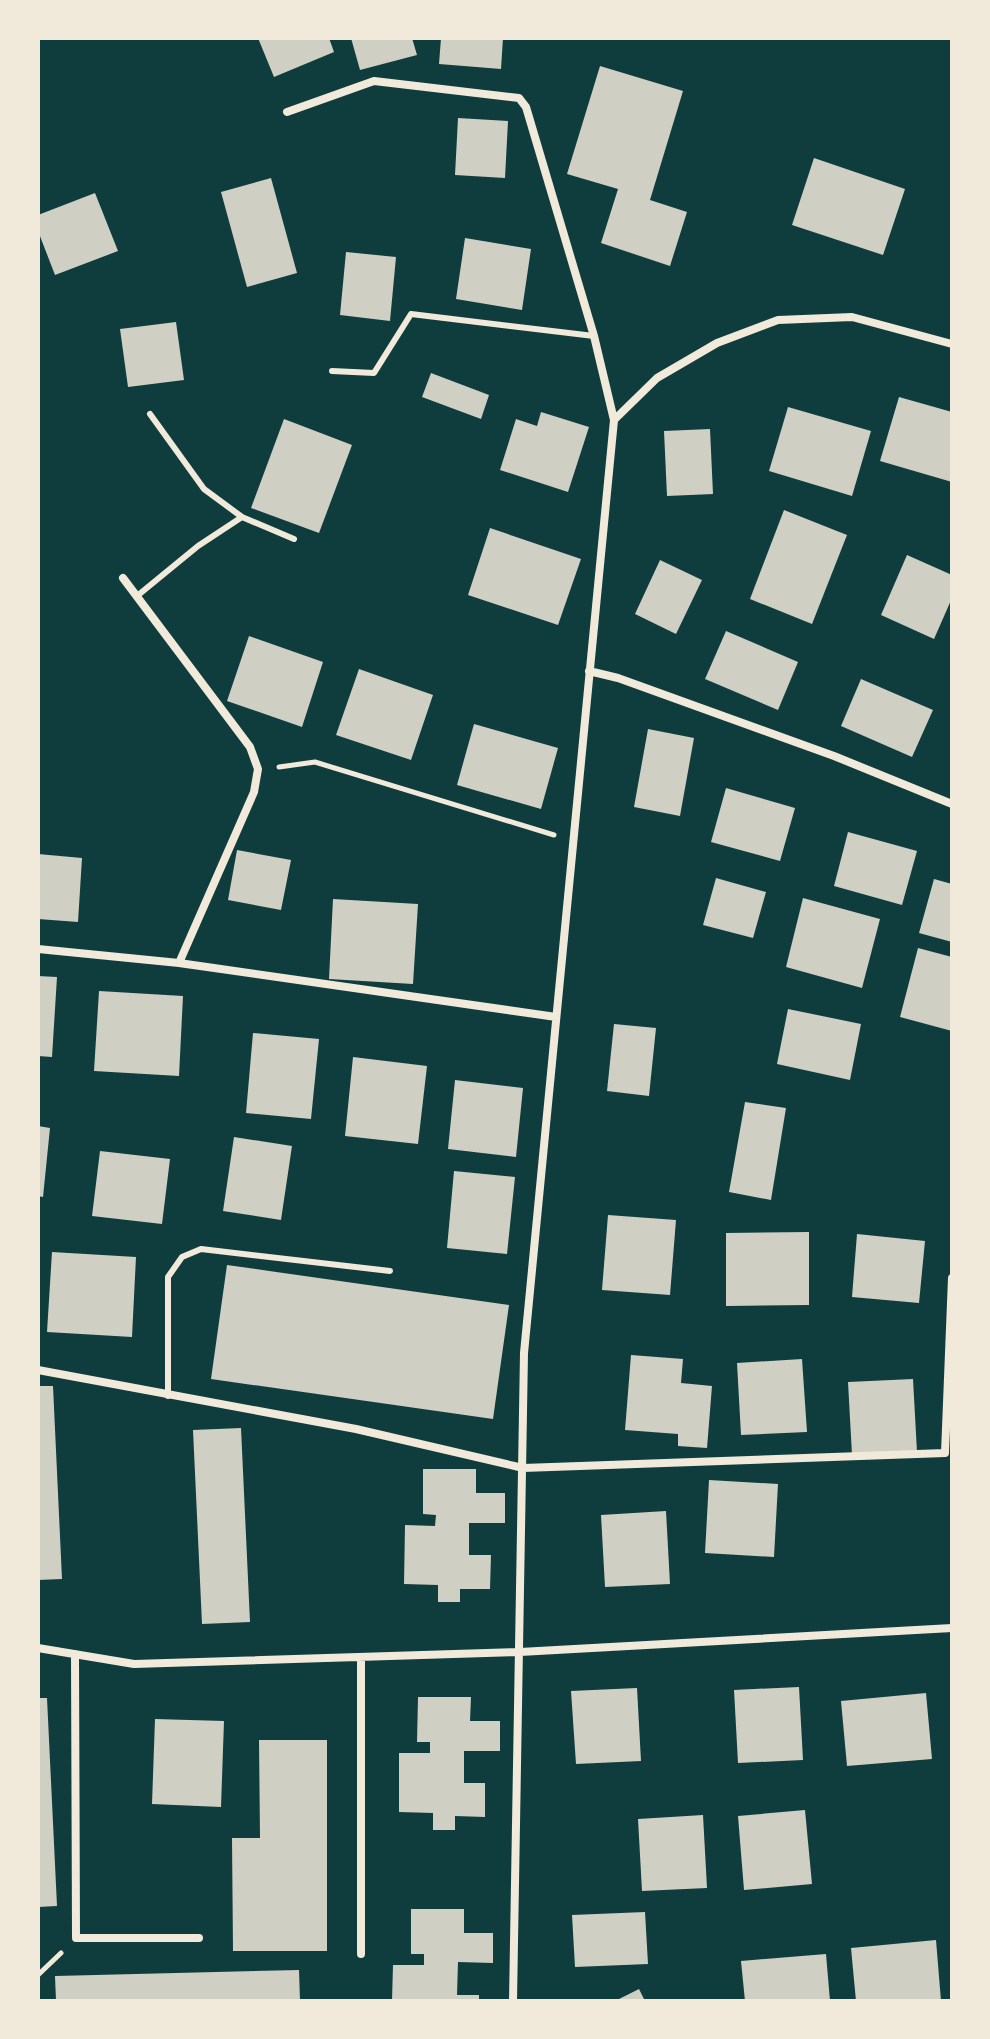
<svg xmlns="http://www.w3.org/2000/svg" width="990" height="2039" font-family="'Titillium Web',sans-serif">
<rect width="100%" height="100%" fill="#0f3d3e"/>
<path fill="#cfcfc3" d="M 258,38 L 329,38 L 334,52 L 274,77 Z
M 351,38 L 412,38 L 417,55 L 360,70 Z
M 441,38 L 503,38 L 501,69 L 439,64 Z
M 600,66 L 683,91 L 650,200 L 687,212 L 670,266 L 601,243 L 618,189 L 567,174 Z
M 458,118 L 508,121 L 505,178 L 455,175 Z
M 814,158 L 905,189 L 883,255 L 792,225 Z
M 271,178 L 297,273 L 247,287 L 221,192 Z
M 95,193 L 118,251 L 55,275 L 38,231 L 38,215 Z
M 465,238 L 531,249 L 522,310 L 456,299 Z
M 346,252 L 396,257 L 390,321 L 340,315 Z
M 176,322 L 184,380 L 128,387 L 120,329 Z
M 431,373 L 489,395 L 481,419 L 422,397 Z
M 899,397 L 952,412 L 952,482 L 880,461 Z
M 788,407 L 871,431 L 852,496 L 769,471 Z
M 541,412 L 589,427 L 568,492 L 500,470 L 516,419 L 537,426 Z
M 284,419 L 352,445 L 319,533 L 251,508 Z
M 710,429 L 713,494 L 667,496 L 664,431 Z
M 784,510 L 847,535 L 812,624 L 750,599 Z
M 490,528 L 581,559 L 558,625 L 468,595 Z
M 907,555 L 952,575 L 952,598 L 934,639 L 881,615 Z
M 660,560 L 702,580 L 676,634 L 635,614 Z
M 726,631 L 798,662 L 778,710 L 705,679 Z
M 249,636 L 323,662 L 302,727 L 227,701 Z
M 359,669 L 433,695 L 411,760 L 336,735 Z
M 861,679 L 933,710 L 912,757 L 841,726 Z
M 474,724 L 558,748 L 541,809 L 457,785 Z
M 648,729 L 694,738 L 680,816 L 634,807 Z
M 726,788 L 795,808 L 780,861 L 711,842 Z
M 848,832 L 917,851 L 902,905 L 834,886 Z
M 237,850 L 291,860 L 281,910 L 228,900 Z
M 38,854 L 82,858 L 78,922 L 38,919 Z
M 716,878 L 766,892 L 753,938 L 703,925 Z
M 934,879 L 952,884 L 952,942 L 919,933 Z
M 803,898 L 880,919 L 862,988 L 786,967 Z
M 333,899 L 418,904 L 413,984 L 329,979 Z
M 918,948 L 952,957 L 952,1031 L 900,1017 Z
M 38,976 L 57,977 L 52,1057 L 38,1056 Z
M 99,991 L 183,996 L 179,1076 L 94,1071 Z
M 788,1009 L 861,1024 L 850,1080 L 777,1064 Z
M 614,1024 L 656,1028 L 649,1096 L 607,1091 Z
M 253,1033 L 319,1039 L 311,1119 L 246,1113 Z
M 353,1057 L 427,1066 L 418,1144 L 345,1136 Z
M 455,1080 L 523,1088 L 516,1157 L 448,1149 Z
M 745,1102 L 786,1108 L 771,1200 L 729,1192 Z
M 38,1126 L 50,1128 L 43,1197 L 38,1196 Z
M 234,1137 L 292,1146 L 281,1220 L 223,1211 Z
M 100,1151 L 170,1159 L 162,1224 L 92,1216 Z
M 454,1171 L 515,1177 L 507,1254 L 447,1248 Z
M 608,1215 L 676,1220 L 670,1295 L 602,1290 Z
M 809,1232 L 809,1305 L 726,1306 L 726,1233 Z
M 857,1234 L 925,1241 L 919,1303 L 852,1297 Z
M 52,1252 L 136,1257 L 132,1337 L 47,1332 Z
M 227,1265 L 509,1305 L 493,1419 L 211,1379 Z
M 631,1355 L 683,1359 L 681,1383 L 712,1386 L 707,1448 L 678,1446 L 678,1434 L 625,1430 Z
M 802,1359 L 807,1432 L 741,1435 L 737,1363 Z
M 913,1379 L 917,1452 L 852,1455 L 848,1382 Z
M 38,1386 L 53,1386 L 62,1579 L 38,1580 Z
M 241,1428 L 250,1622 L 202,1624 L 193,1430 Z
M 423,1469 L 476,1469 L 476,1493 L 505,1493 L 505,1523 L 469,1523 L 469,1555 L 491,1555 L 490,1589 L 460,1589 L 460,1602 L 438,1602 L 438,1585 L 404,1584 L 405,1525 L 435,1526 L 436,1515 L 423,1514 Z
M 709,1480 L 778,1484 L 774,1557 L 705,1553 Z
M 666,1511 L 670,1584 L 605,1587 L 601,1515 Z
M 799,1687 L 803,1760 L 738,1763 L 734,1690 Z
M 637,1688 L 641,1761 L 576,1764 L 571,1691 Z
M 926,1693 L 932,1759 L 847,1766 L 841,1701 Z
M 418,1697 L 471,1697 L 470,1721 L 500,1721 L 500,1751 L 464,1751 L 464,1783 L 485,1783 L 485,1817 L 455,1816 L 455,1830 L 433,1830 L 433,1813 L 399,1812 L 399,1753 L 430,1753 L 430,1742 L 417,1742 Z
M 38,1698 L 47,1698 L 57,1906 L 38,1907 Z
M 155,1719 L 224,1721 L 221,1807 L 152,1804 Z
M 259,1740 L 327,1740 L 327,1951 L 233,1951 L 232,1838 L 260,1838 Z
M 805,1810 L 812,1884 L 744,1890 L 738,1816 Z
M 703,1815 L 707,1888 L 642,1891 L 638,1819 Z
M 411,1909 L 464,1909 L 464,1933 L 493,1933 L 493,1963 L 458,1962 L 457,1995 L 479,1995 L 479,2001 L 392,2001 L 393,1965 L 424,1965 L 424,1954 L 411,1954 Z
M 645,1912 L 648,1964 L 575,1967 L 572,1915 Z
M 936,1940 L 941,2001 L 856,2001 L 851,1948 Z
M 826,1954 L 830,2001 L 745,2001 L 741,1961 Z
M 299,1970 L 300,2001 L 56,2001 L 55,1976 Z
M 639,1989 L 645,2001 L 615,2001 Z"/>
<g fill="none" stroke-linecap="round" stroke-linejoin="round">
<path stroke="#f1e9da" stroke-width="5" d="M 279,767 L 315,762 L 554,835
M 38,1975 L 61,1953"/>
<path stroke="#f1e9da" stroke-width="6" d="M 332,371 L 374,373 L 411,314 L 594,336
M 150,414 L 204,489 L 242,517
M 137,596 L 198,546 L 242,517 L 294,539
M 168,1396 L 168,1277 L 182,1257 L 201,1249 L 390,1271"/>
<path stroke="#f1e9da" stroke-width="8" d="M 287,112 L 374,81 L 519,98 L 526,107 L 594,336 L 614,420
M 123,578 L 250,747 L 258,769 L 254,792 L 179,963
M 589,671 L 618,678 L 834,756 L 952,804
M 38,949 L 179,963 L 556,1017
M 38,1370 L 356,1429 L 523,1468 L 945,1453 L 952,1278
M 38,1648 L 134,1664 L 520,1652 L 952,1628
M 75,1654 L 76,1938 L 199,1938
M 361,1954 L 361,1657
M 513,2001 L 524,1353 L 614,420 L 657,378 L 717,343 L 778,320 L 852,317 L 952,344"/>
</g>
<rect width="990" height="2039" fill="none" stroke="#f1e9da" stroke-width="80"/>
</svg>
